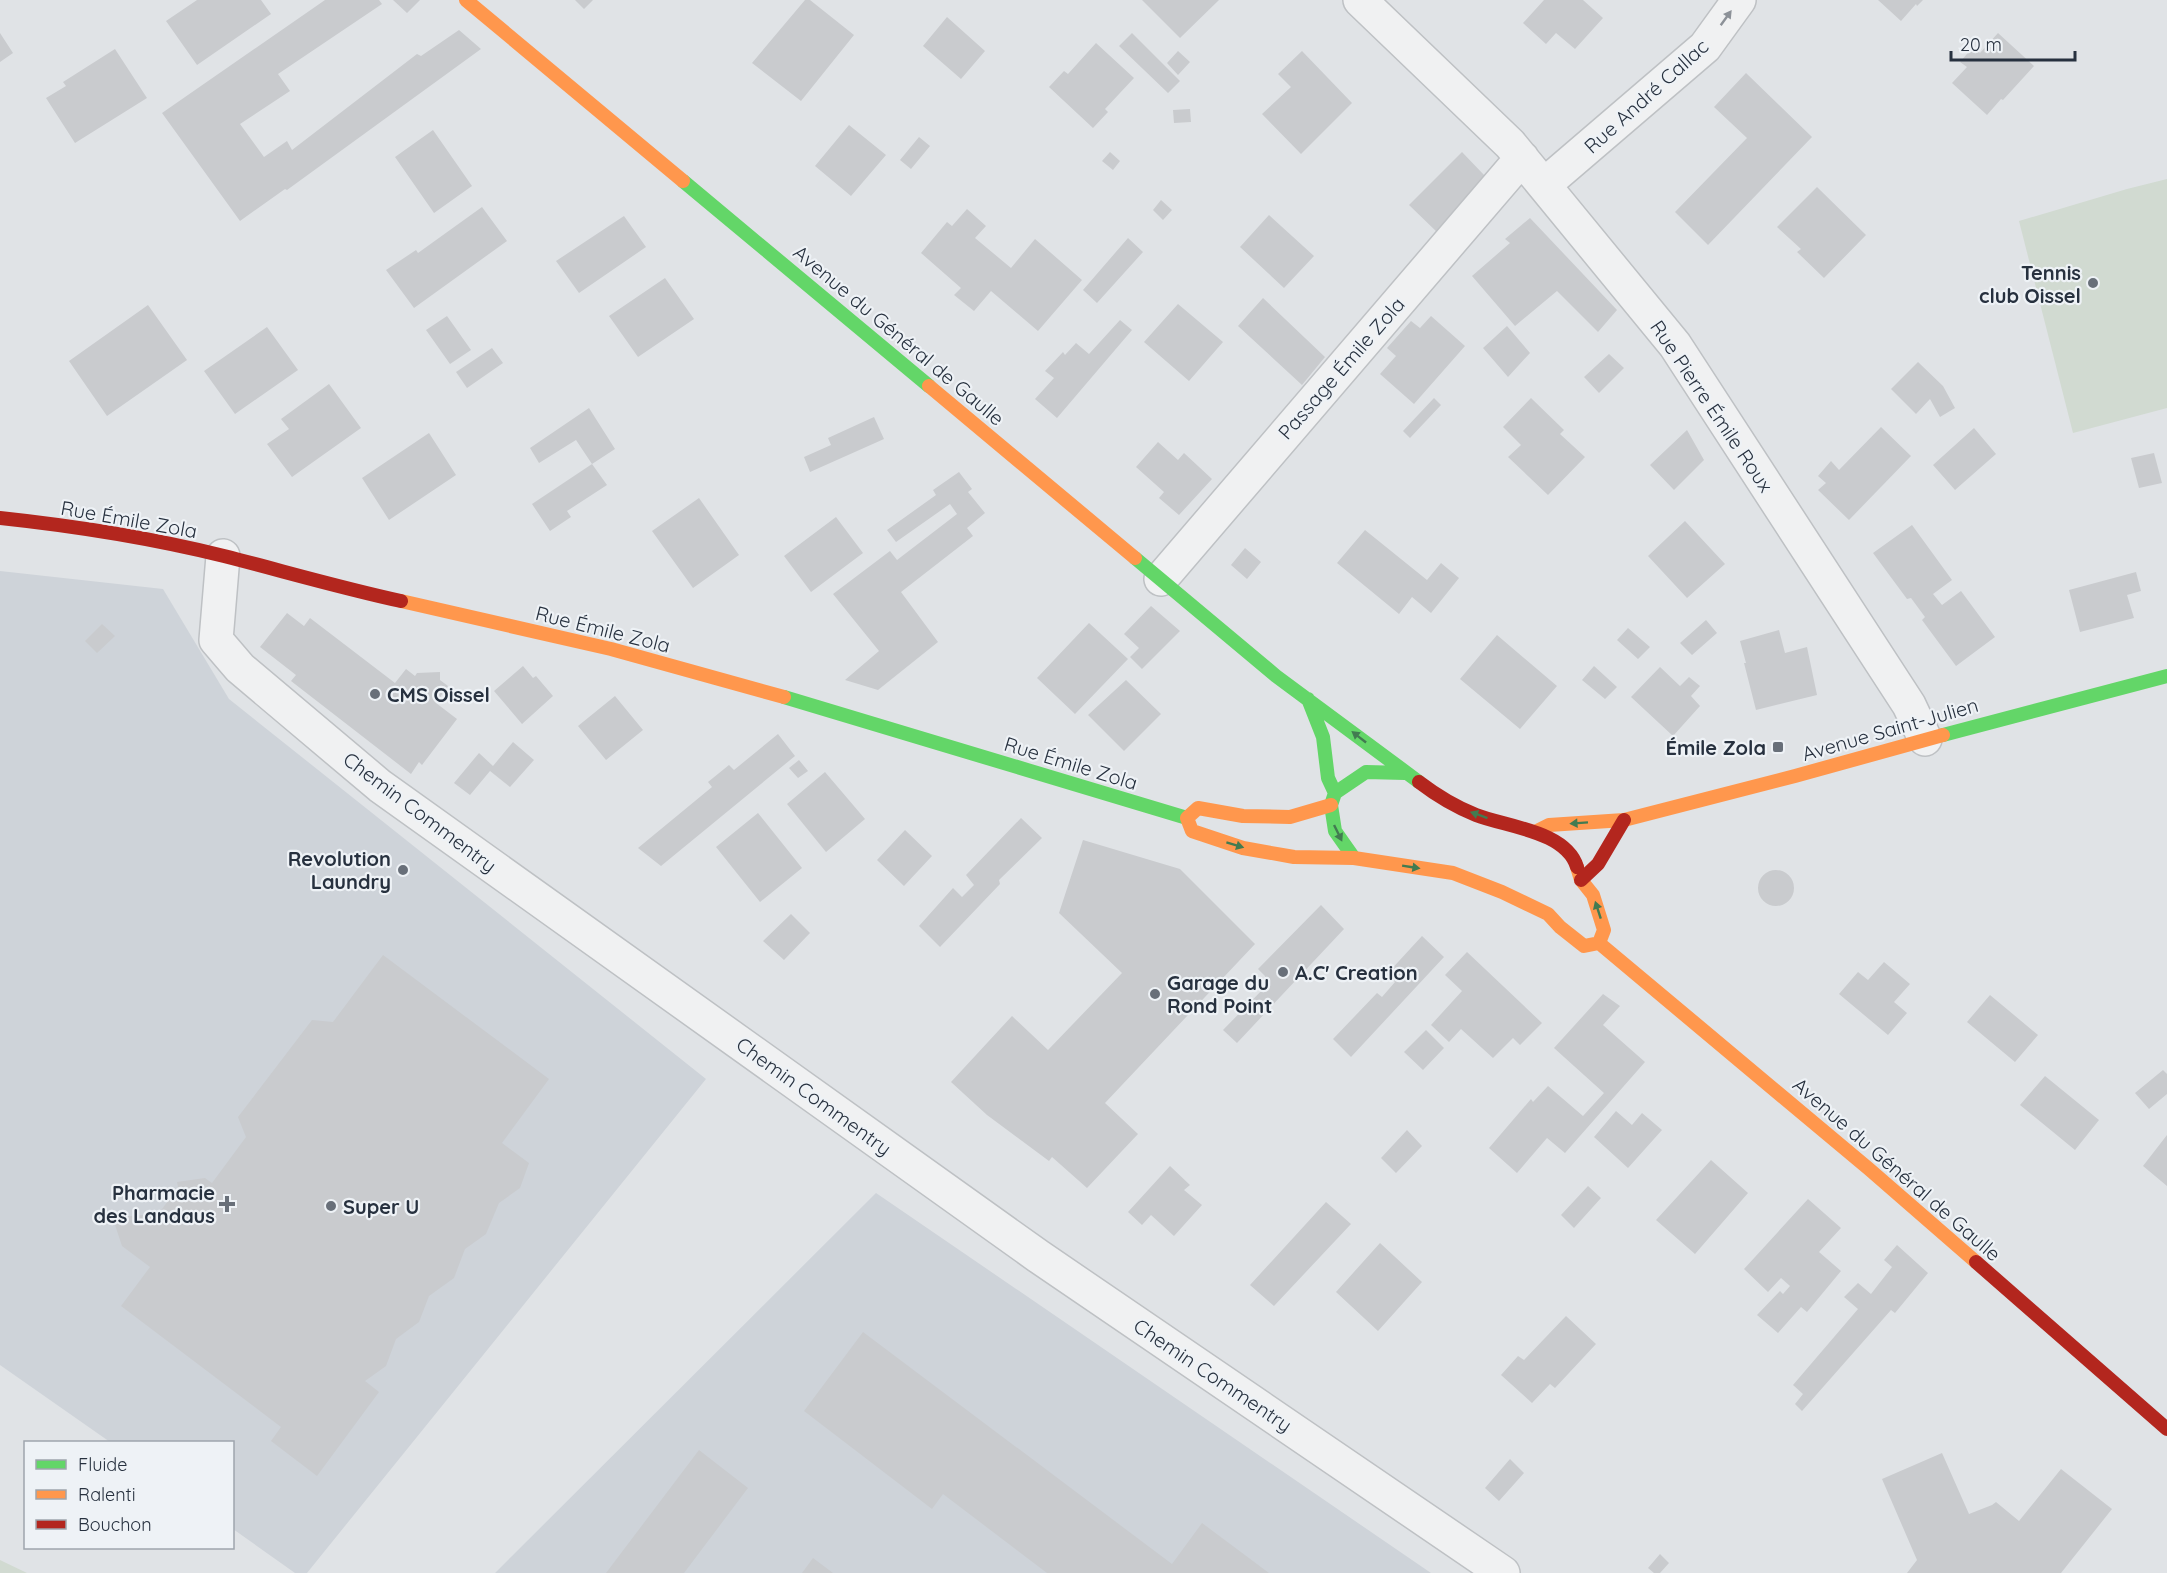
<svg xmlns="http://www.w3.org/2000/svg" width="2167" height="1573" font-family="Quicksand,sans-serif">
<rect width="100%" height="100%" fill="#e0e3e6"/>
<path fill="#ced3d9" d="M 0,571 L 163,589 L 229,699 L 706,1079 L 307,1573 L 295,1573 L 233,1529 L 232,1442 L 110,1442 L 0,1365 Z
M 876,1193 L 1431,1573 L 495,1573 Z"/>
<path fill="#d1dad1" d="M 2167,179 L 2167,408 L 2073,433 L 2019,221 L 2127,189 Z
M 0,1560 L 27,1573 L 0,1573 Z"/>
<path fill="#c9cbce" d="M 197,0 L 261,0 L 271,14 L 197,65 L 166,21 Z
M 325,0 L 379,0 L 382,4 L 278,74 L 290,91 L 240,124 L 264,157 L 287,141 L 292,150 L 417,54 L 421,56 L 459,30 L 481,49 L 287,190 L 285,189 L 240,221 L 162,113 Z
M 393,0 L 420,0 L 407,13 Z
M 575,0 L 593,0 L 584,9 Z
M 805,0 L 810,0 L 854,35 L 801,101 L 752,63 Z
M 1142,0 L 1219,0 L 1180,38 Z
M 1544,0 L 1583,0 L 1603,18 L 1575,49 L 1556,33 L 1546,44 L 1523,23 Z
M 1878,0 L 1923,0 L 1917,6 L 1916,4 L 1901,21 Z
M 947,17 L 985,51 L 961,79 L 923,46 Z
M 0,33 L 13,53 L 0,62 Z
M 1132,33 L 1180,81 L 1168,93 L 1119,46 Z
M 1998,33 L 2034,66 L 2003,100 L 2001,99 L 1987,115 L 1952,83 L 1967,67 L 1960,62 L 1973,47 L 1980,53 Z
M 1096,43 L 1134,78 L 1105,109 L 1108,112 L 1093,128 L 1049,87 L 1064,71 L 1068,74 Z
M 115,49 L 147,98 L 75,143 L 46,98 L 66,86 L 63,82 Z
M 1178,51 L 1190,62 L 1178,75 L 1167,63 Z
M 1302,51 L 1352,103 L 1301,154 L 1262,114 L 1291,87 L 1278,74 Z
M 1746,73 L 1812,137 L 1708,245 L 1675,212 L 1747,138 L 1714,107 Z
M 1190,109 L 1191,122 L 1174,123 L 1173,110 Z
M 849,125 L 886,155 L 851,196 L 815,166 Z
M 433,130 L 472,186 L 434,213 L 395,157 Z
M 919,137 L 930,146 L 911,169 L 900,160 Z
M 1110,152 L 1120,161 L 1113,170 L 1102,161 Z
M 1462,152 L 1485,176 L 1485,184 L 1439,234 L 1409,205 Z
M 1817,187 L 1866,235 L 1824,278 L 1797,252 L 1801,249 L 1777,227 Z
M 1161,200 L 1172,210 L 1163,220 L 1153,210 Z
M 482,207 L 507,241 L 414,308 L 386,270 L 416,250 L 418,253 Z
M 967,209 L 986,226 L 975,238 L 1011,268 L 1035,239 L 1082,280 L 1038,331 L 991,291 L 974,311 L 954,295 L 961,288 L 921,253 L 947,222 L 952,226 Z
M 1269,215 L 1314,256 L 1284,288 L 1240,247 Z
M 624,216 L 646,247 L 579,293 L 556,261 Z
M 1530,218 L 1617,310 L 1598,332 L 1557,291 L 1515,326 L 1472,276 L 1510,243 L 1505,239 Z
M 1128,238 L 1143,252 L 1097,303 L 1083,290 Z
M 665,278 L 694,319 L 638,357 L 609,316 Z
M 1263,298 L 1325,357 L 1302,385 L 1238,326 Z
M 1178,304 L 1223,342 L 1189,381 L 1144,342 Z
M 148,305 L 187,360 L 107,416 L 69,361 Z
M 447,316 L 471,350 L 450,364 L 426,330 Z
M 1431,316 L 1465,346 L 1414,404 L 1380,374 L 1396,356 L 1387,348 L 1411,321 L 1420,328 Z
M 1120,320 L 1132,330 L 1057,418 L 1035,399 L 1054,378 L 1045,371 L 1063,352 L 1065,355 L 1076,343 L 1089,354 Z
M 1507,326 L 1530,353 L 1508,377 L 1483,348 Z
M 267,327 L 298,370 L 235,414 L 204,371 Z
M 492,348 L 503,363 L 467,388 L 456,372 Z
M 1609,354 L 1624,368 L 1599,393 L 1584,377 Z
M 1918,362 L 1943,386 L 1955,408 L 1940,417 L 1930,399 L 1916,414 L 1891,389 Z
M 329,384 L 361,428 L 292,477 L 267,444 L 289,429 L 281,419 Z
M 1434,398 L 1441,405 L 1410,438 L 1403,431 Z
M 1531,398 L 1564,430 L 1560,434 L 1585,457 L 1548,495 L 1508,457 L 1521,445 L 1503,427 Z
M 589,408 L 615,449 L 592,464 L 607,485 L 567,511 L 571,517 L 550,531 L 532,504 L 592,464 L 576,440 L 539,463 L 530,448 Z
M 874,417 L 884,439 L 810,472 L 804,457 L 831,445 L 828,438 Z
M 1881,427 L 1911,456 L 1849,520 L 1818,490 L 1826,483 L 1818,476 L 1831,461 L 1839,470 Z
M 1974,428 L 1996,454 L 1955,490 L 1933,465 Z
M 1687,430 L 1704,460 L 1674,490 L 1650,465 Z
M 429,433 L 456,475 L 389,520 L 362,478 Z
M 1158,442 L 1178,460 L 1184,453 L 1212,479 L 1179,515 L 1159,498 L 1164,492 L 1136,467 Z
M 2154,453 L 2162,483 L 2139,488 L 2131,458 Z
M 959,472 L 972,489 L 968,492 L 985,513 L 967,528 L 973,536 L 901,592 L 938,642 L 878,690 L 845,680 L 879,651 L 833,594 L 890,551 L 897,560 L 957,514 L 950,504 L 896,542 L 887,530 L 936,495 L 933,490 Z
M 699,498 L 739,555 L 693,588 L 652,531 Z
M 836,517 L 863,553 L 811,592 L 784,556 Z
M 1685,521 L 1725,564 L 1687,598 L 1648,556 Z
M 1912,525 L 1952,580 L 1933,594 L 1942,605 L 1961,591 L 1995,637 L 1956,666 L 1922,620 L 1925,617 L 1911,598 L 1907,599 L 1873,553 Z
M 1365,530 L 1427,580 L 1441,563 L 1459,578 L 1431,613 L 1412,597 L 1399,614 L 1337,563 Z
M 1245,548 L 1261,562 L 1247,579 L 1231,565 Z
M 2136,572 L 2141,591 L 2127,595 L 2134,618 L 2080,632 L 2069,590 Z
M 1151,606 L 1180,631 L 1142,669 L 1130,657 L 1139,648 L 1124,634 Z
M 287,613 L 304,626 L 310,618 L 395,683 L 406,669 L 415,676 L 417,673 L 440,672 L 440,680 L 448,686 L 436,703 L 457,719 L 422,765 L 419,762 L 411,774 L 291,681 L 296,675 L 260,647 Z
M 1706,620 L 1717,633 L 1692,655 L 1680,643 Z
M 1089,623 L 1128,659 L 1075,714 L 1037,678 Z
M 102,624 L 115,636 L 97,653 L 85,641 Z
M 1628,628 L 1650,647 L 1638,659 L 1617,640 Z
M 1779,630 L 1785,653 L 1807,647 L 1817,695 L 1756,710 L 1744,663 L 1746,663 L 1740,641 Z
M 1497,635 L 1557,686 L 1520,729 L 1460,679 Z
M 523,666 L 533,678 L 536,676 L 553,696 L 522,724 L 494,691 Z
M 1594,666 L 1617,687 L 1605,699 L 1582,680 Z
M 1660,667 L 1680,686 L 1689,677 L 1700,686 L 1691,696 L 1700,706 L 1673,736 L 1631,697 Z
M 1126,680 L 1161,714 L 1124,751 L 1088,715 Z
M 615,696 L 643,730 L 606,760 L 578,726 Z
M 778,734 L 795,756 L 661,866 L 638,848 L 712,787 L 708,782 L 729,765 L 734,770 Z
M 513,742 L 534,760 L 510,787 L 490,771 L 470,795 L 454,783 L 479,753 L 493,766 Z
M 799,760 L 808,771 L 798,778 L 789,768 Z
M 825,772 L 865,819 L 826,852 L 787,804 Z
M 758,813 L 802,868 L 760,902 L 716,847 Z
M 1021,818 L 1042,838 L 999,880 L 1000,884 L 940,947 L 919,926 L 953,888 L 962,897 L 974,885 L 966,875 Z
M 905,830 L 932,856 L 904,886 L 877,860 Z
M 1083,840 L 1180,869 L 1255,944 L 1105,1103 L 1138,1134 L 1087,1188 L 1052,1157 L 1049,1161 L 987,1115 L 951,1082 L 1012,1016 L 1048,1050 L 1122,973 L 1059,913 Z
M1758 888a18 18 0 1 1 36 0a18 18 0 1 1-36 0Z
M 1321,905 L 1344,929 L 1237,1043 L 1223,1030 L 1267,985 L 1265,976 L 1258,969 Z
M 791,914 L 810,933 L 784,960 L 763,941 Z
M 1422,936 L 1444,957 L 1351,1057 L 1333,1039 L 1377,993 L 1382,997 L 1395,982 L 1387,974 Z
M 1467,952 L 1542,1023 L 1520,1045 L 1513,1038 L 1493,1058 L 1461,1029 L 1449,1042 L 1431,1025 L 1462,991 L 1445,975 Z
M 383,955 L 549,1079 L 502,1143 L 529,1163 L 520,1188 L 499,1203 L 486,1234 L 465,1249 L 454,1278 L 429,1296 L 419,1322 L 396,1339 L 386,1366 L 365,1381 L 379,1392 L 317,1476 L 271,1441 L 281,1427 L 121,1306 L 150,1267 L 122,1246 L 115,1225 L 120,1217 L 144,1215 L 148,1210 L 157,1216 L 178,1187 L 177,1182 L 205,1178 L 212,1183 L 246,1137 L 238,1117 L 312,1020 L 333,1022 Z
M 1884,962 L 1910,984 L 1894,1002 L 1907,1013 L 1888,1035 L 1839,994 L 1858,972 L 1868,980 Z
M 1603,994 L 1620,1006 L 1603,1025 L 1645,1062 L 1565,1153 L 1547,1138 L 1517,1173 L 1489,1148 L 1531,1099 L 1533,1102 L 1548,1086 L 1583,1116 L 1604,1093 L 1554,1048 Z
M 1990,995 L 2038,1035 L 2015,1062 L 1967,1022 Z
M 1426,1030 L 1444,1048 L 1423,1070 L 1404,1052 Z
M 2163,1070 L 2167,1074 L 2167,1094 L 2149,1109 L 2135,1093 Z
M 2045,1076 L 2099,1120 L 2075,1150 L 2020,1105 Z
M 1616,1111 L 1632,1125 L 1642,1113 L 1662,1130 L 1628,1168 L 1594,1137 Z
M 1407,1130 L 1422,1146 L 1396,1173 L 1381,1158 Z
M 2167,1135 L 2167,1186 L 2143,1166 Z
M 1711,1160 L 1748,1193 L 1695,1254 L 1656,1220 Z
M 1170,1166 L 1190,1185 L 1184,1190 L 1202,1205 L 1174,1236 L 1151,1215 L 1142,1225 L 1128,1212 Z
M 1588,1186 L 1601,1198 L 1574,1228 L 1561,1215 Z
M 1808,1199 L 1841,1228 L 1819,1252 L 1841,1271 L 1807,1312 L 1801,1307 L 1778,1333 L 1757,1315 L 1780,1291 L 1783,1294 L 1790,1286 L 1781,1278 L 1768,1292 L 1744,1269 Z
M 1326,1202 L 1351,1224 L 1274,1306 L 1250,1285 Z
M 1380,1243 L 1422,1282 L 1378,1331 L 1336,1292 Z
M 1897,1245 L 1928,1273 L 1895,1313 L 1891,1310 L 1802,1411 L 1795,1404 L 1803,1394 L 1793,1385 L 1858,1309 L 1844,1297 L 1858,1283 L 1871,1294 L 1892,1267 L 1884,1260 Z
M 1566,1316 L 1596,1344 L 1555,1388 L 1550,1384 L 1532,1403 L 1501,1375 L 1518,1356 L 1524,1360 Z
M 863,1332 L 1172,1564 L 1202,1523 L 1269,1573 L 1047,1573 L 943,1494 L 932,1509 L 804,1411 Z
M 699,1450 L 748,1488 L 684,1573 L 606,1573 Z
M 1942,1453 L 1969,1514 L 1992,1505 L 1996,1502 L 2019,1521 L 2061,1469 L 2112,1509 L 2061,1573 L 1907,1573 L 1917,1560 L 1882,1479 Z
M 1510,1459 L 1524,1473 L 1499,1501 L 1485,1488 Z
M 1660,1554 L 1669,1563 L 1660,1573 L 1654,1573 L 1648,1568 Z
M 813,1558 L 833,1573 L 802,1573 Z"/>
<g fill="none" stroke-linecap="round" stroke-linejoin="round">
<g stroke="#bec1c4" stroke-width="36">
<path id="street" d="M 1360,0 L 1510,144 L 1675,345 L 1909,705 L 1925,739
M 1544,185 L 1705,47 L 1739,0
M 223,556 L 216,640 L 240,668 L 380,786 L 1038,1256 L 1503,1573
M 1161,579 L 1522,158"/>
</g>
<use href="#street" stroke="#f0f1f2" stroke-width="33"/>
<path stroke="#63d668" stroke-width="14" d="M 683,181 L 929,386
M 1135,558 L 1276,676 L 1419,782
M 784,697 L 1187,818
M 1308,699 L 1323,737 L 1328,778 L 1335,793
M 1943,735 L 2167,676
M 1354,858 L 1335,831 L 1331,805 L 1335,793 L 1366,772 L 1405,773"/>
<path stroke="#ff974d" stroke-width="14" d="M 466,0 L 683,181
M 929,386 L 1135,558
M 401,601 L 611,649 L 784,697
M 1187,818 L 1192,831 L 1243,848 L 1294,857 L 1354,858 L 1453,873 L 1502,892 L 1548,914 L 1560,927 L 1584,946 L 1599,943
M 1187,818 L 1198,808 L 1243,816 L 1290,817 L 1331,805
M 1535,832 L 1549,825 L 1624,820 L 1795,776 L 1943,735
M 1577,867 L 1581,880 L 1593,895 L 1604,930 L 1599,943
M 1599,943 L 1869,1169 L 1976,1262"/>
<path stroke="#b3261e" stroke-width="14" d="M 0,518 C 75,526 151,538 224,556 C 283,571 341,588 401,601
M 1419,782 C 1436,795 1456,807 1476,815 C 1507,827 1566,831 1577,867
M 1581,880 L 1598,864 L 1624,820
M 1976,1262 L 2167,1429"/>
</g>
<defs><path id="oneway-solid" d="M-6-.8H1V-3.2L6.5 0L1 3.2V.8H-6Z" transform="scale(1.5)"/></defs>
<use fill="#8c9198" href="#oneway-solid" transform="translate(1726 18) rotate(-54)"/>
<g fill="#427b51">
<use href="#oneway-solid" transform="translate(1359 737) rotate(-142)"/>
<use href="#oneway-solid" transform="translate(1479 815) rotate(-160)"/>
<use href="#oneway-solid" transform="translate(1579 823) rotate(176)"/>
<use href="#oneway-solid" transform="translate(1338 833) rotate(64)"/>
<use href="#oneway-solid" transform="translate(1235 845) rotate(17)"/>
<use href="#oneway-solid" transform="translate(1411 867) rotate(9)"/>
<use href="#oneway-solid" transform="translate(1598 910) rotate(-108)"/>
</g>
<g fill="#686f79" stroke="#eef2f6" stroke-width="2">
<circle cx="2093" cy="283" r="6"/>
<circle cx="375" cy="694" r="6"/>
<rect x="1772" y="741" width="12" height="12" rx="3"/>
<circle cx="403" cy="870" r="6"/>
<circle cx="1283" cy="972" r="6"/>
<circle cx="1155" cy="994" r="6"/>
<path d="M224 1195h6v6h6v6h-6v6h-6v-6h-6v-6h6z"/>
<circle cx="331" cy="1206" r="6"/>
</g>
<g text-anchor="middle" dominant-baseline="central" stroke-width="4.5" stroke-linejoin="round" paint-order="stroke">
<g font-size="20" fill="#27313f" stroke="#eef2f6">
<text transform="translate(1646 96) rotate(-42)">Rue André Callac</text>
<text transform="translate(899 335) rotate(40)">Avenue du Général de Gaulle</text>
<text transform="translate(1341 368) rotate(-49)">Passage Émile Zola</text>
<text transform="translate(1712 406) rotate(56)">Rue Pierre Émile Roux</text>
<text transform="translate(129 519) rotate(10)">Rue Émile Zola</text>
<text transform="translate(603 629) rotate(14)">Rue Émile Zola</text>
<text transform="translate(1890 729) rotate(-16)">Avenue Saint-Julien</text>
<text transform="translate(1071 763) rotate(17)">Rue Émile Zola</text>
<text transform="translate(420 812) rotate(37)">Chemin Commentry</text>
<text transform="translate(814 1096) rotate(36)">Chemin Commentry</text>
<text transform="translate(1897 1169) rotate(41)">Avenue du Général de Gaulle</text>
<text transform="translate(1213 1375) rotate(34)">Chemin Commentry</text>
</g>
<g font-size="20" font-weight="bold" fill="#27313f" stroke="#eef2f6" text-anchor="end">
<text x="2081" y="272">Tennis<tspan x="2081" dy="23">club Oissel</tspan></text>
<text x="387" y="694" text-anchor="start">CMS Oissel</text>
<text x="1766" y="747">Émile Zola</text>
<text x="391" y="858">Revolution<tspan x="391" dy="23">Laundry</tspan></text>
<text x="1295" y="972" text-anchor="start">A.C' Creation</text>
<text x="1167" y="982" text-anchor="start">Garage du<tspan x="1167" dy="23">Rond Point</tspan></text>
<text x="215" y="1192">Pharmacie<tspan x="215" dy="23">des Landaus</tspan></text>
<text x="343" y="1206" text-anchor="start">Super U</text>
</g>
</g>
<rect x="24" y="1441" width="210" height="108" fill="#eef2f6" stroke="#9ea5ad" stroke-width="1.5"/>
<rect x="36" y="1460" width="30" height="9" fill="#63d668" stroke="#9ea5ad" stroke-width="1.5"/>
<text x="78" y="1471" font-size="18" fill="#27313f">Fluide</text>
<rect x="36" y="1490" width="30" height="9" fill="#ff974d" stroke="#9ea5ad" stroke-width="1.5"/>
<text x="78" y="1501" font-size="18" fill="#27313f">Ralenti</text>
<rect x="36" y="1520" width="30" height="9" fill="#b3261e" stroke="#9ea5ad" stroke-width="1.5"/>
<text x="78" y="1531" font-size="18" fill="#27313f">Bouchon</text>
<path d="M1951 51v9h124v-9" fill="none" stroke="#27313f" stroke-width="3"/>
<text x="1960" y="51" font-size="18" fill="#27313f" stroke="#eef2f6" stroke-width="4.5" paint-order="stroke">20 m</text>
</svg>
